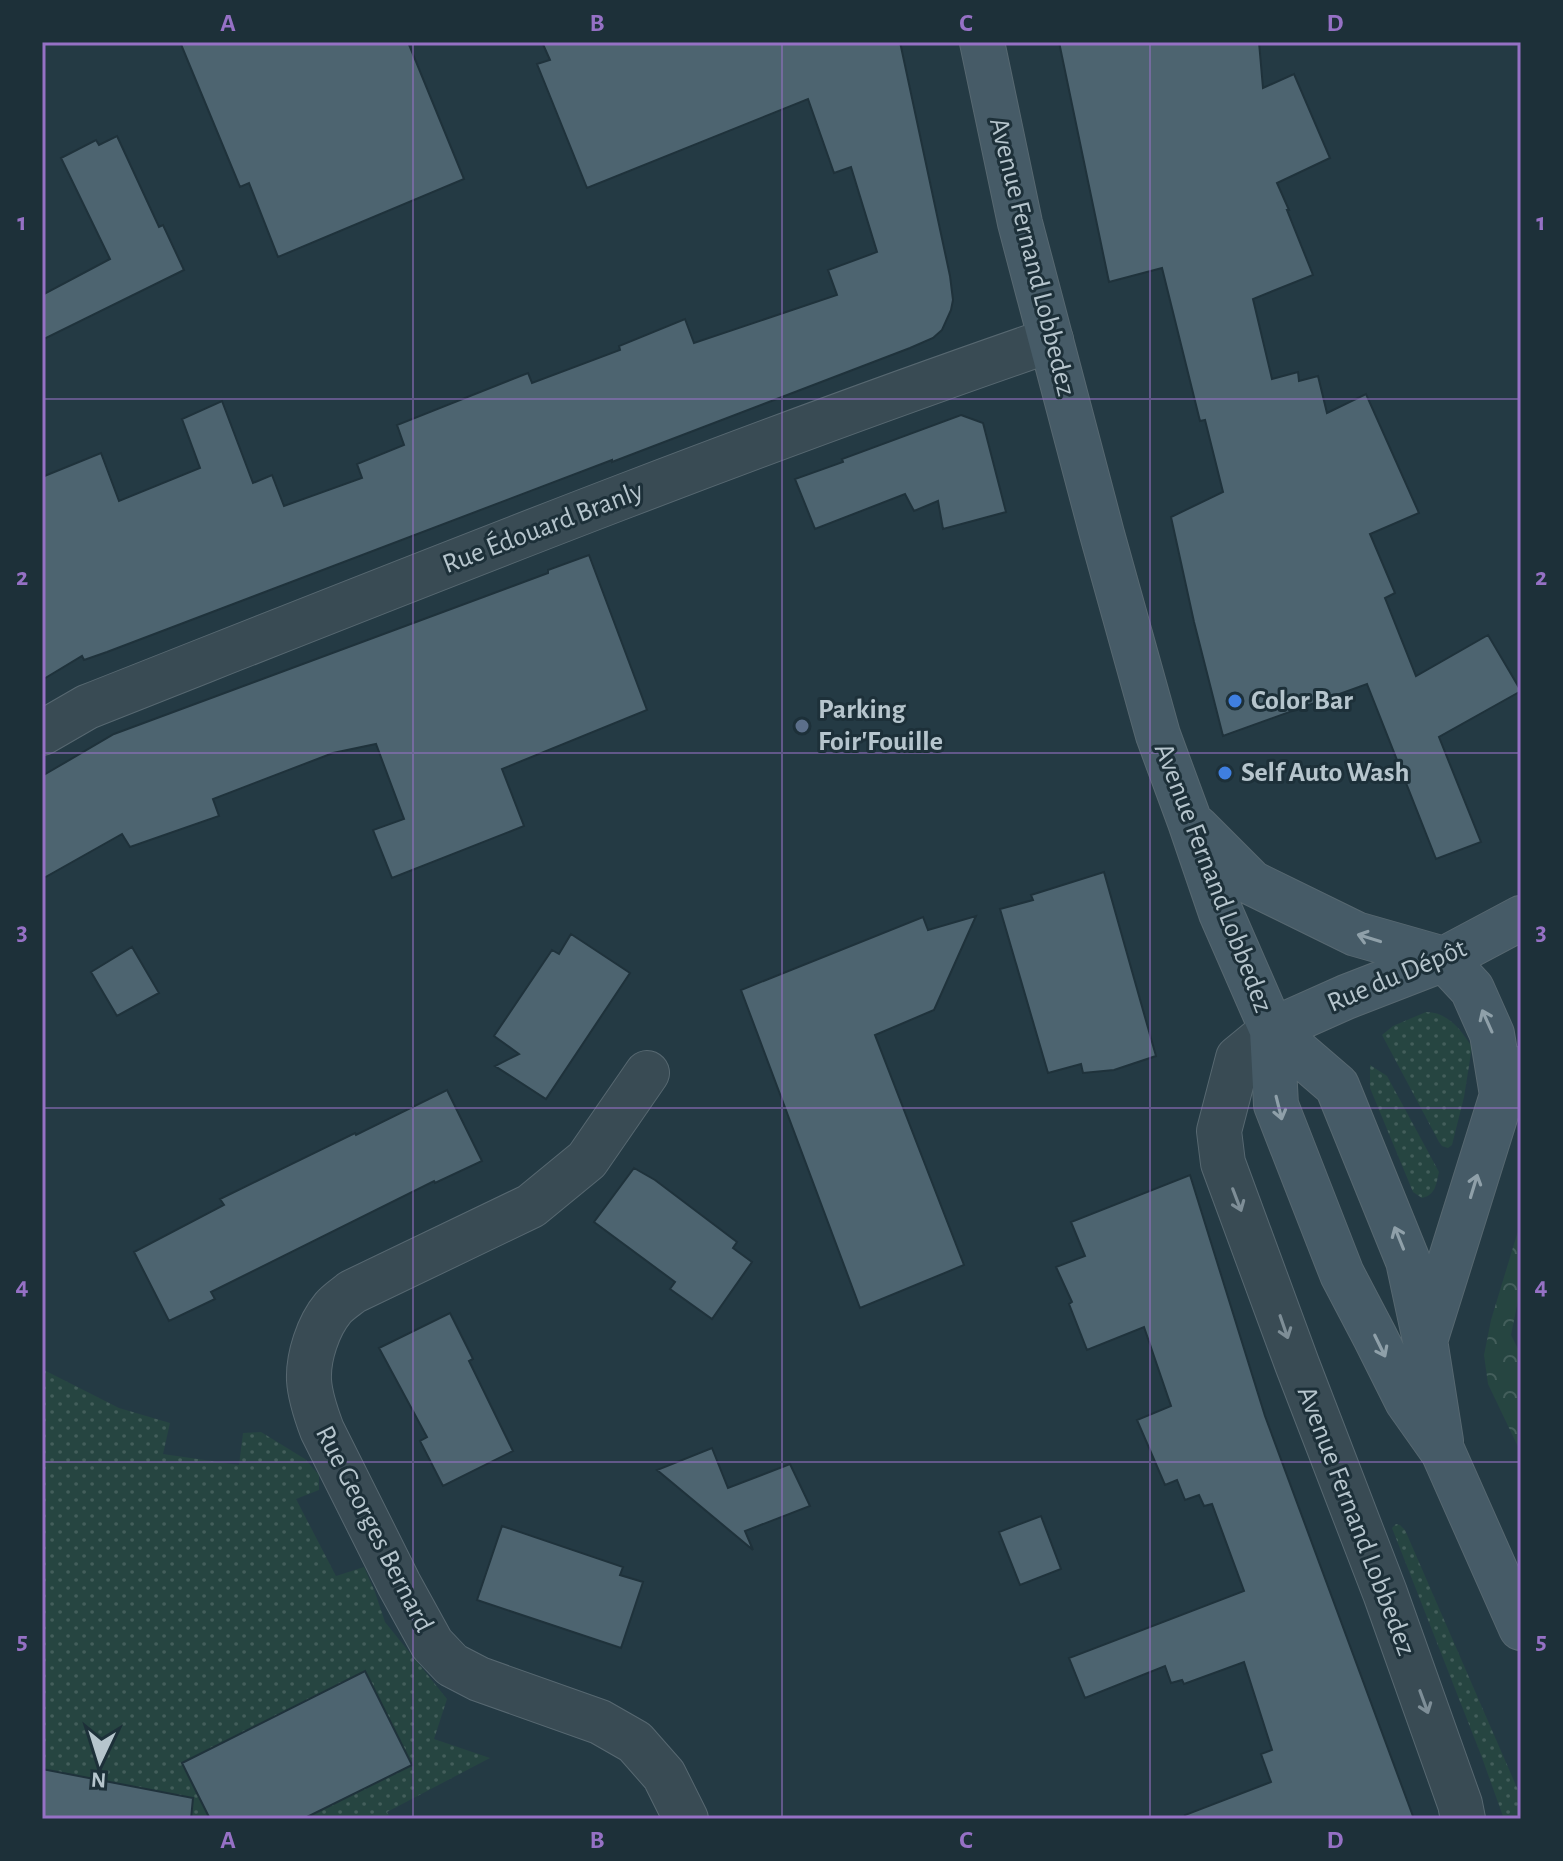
<svg xmlns="http://www.w3.org/2000/svg" width="1563" height="1861" font-family="'Alegreya Sans',sans-serif">
<defs>
<pattern id="grass-dots" width="8" height="8" patternUnits="userSpaceOnUse" patternTransform="scale(2)"><rect width="8" height="8" fill="#264541"/><path d="M2 2h.1M6 6h.1" fill="none" stroke="#435e5b" stroke-width="1.8" stroke-linecap="round"/></pattern>
<pattern id="forest-crowns" width="20" height="18" patternUnits="userSpaceOnUse" patternTransform="scale(2)"><rect width="20" height="18" fill="#264541"/><path d="M2 6a3 3 0 1 1 6 0M12 15a3 3 0 1 1 6 0" fill="none" stroke="#435e5b"/></pattern>
</defs>
<rect width="100%" height="100%" fill="#243a44"/>
<path fill="url(#grass-dots)" d="M 1426,1012 C 1448,1012 1461,1030 1472,1047 L 1464,1097 L 1452,1145 L 1448,1148 L 1442,1146 L 1439,1142 L 1382,1035 L 1393,1026 Z
M 1370,1065 L 1387,1076 L 1439,1172 C 1436,1184 1436,1195 1422,1198 L 1413,1192 L 1370,1088 Z
M 42,1369 L 119,1408 L 170,1423 L 163,1454 L 239,1465 L 243,1433 L 261,1432 L 305,1459 L 319,1475 L 319,1490 L 296,1499 L 336,1576 L 364,1567 L 375,1592 L 385,1622 L 447,1699 L 434,1739 L 490,1758 L 387,1812 L 391,1819 L 303,1819 L 412,1765 L 210,1819 L 117,1819 L 123,1785 L 42,1769 Z
M 1396,1524 L 1400,1525 L 1405,1530 L 1521,1797 L 1521,1819 L 1504,1819 L 1481,1755 L 1392,1528 Z"/>
<path fill="url(#forest-crowns)" d="M 1521,1221 L 1521,1286 L 1511,1335 L 1521,1355 L 1521,1453 L 1488,1384 L 1484,1355 L 1491,1320 Z"/>
<path fill="#4d6470" stroke="#1f323b" stroke-width="2" d="M 180,42 L 408,42 L 464,179 L 278,257 L 249,183 L 240,187 Z
M 542,42 L 900,42 L 950,276 L 953,300 L 951,310 L 942,330 L 933,338 L 910,348 L 612,462 L 612,460 L 107,652 L 84,660 L 82,656 L 42,680 L 42,477 L 101,453 L 119,501 L 200,468 L 182,419 L 222,401 L 253,483 L 272,475 L 284,506 L 362,478 L 357,464 L 404,445 L 397,425 L 528,373 L 532,383 L 620,350 L 619,346 L 685,319 L 694,343 L 837,295 L 828,270 L 877,252 L 851,167 L 834,173 L 808,99 L 587,188 L 537,64 L 550,60 Z
M 1059,42 L 1259,42 L 1263,88 L 1294,74 L 1330,158 L 1277,183 L 1289,210 L 1287,210 L 1313,275 L 1253,299 L 1272,379 L 1298,372 L 1299,381 L 1318,376 L 1327,413 L 1366,394 L 1419,513 L 1370,534 L 1395,593 L 1385,598 L 1416,676 L 1488,635 L 1521,691 L 1439,737 L 1481,842 L 1436,859 L 1367,684 L 1223,736 L 1194,622 L 1171,517 L 1223,492 L 1205,420 L 1200,421 L 1162,268 L 1109,282 Z
M 117,136 L 159,227 L 163,225 L 184,270 L 42,340 L 42,295 L 110,259 L 61,158 L 96,140 L 99,145 Z
M 961,415 L 983,423 L 1006,512 L 943,529 L 938,501 L 914,511 L 905,494 L 815,529 L 795,479 L 843,462 L 842,459 Z
M 589,555 L 647,710 L 502,769 L 524,826 L 392,878 L 373,830 L 404,819 L 376,744 L 333,753 L 213,799 L 219,816 L 130,847 L 122,834 L 42,879 L 42,776 L 114,734 L 548,573 L 548,570 Z
M 1104,872 L 1156,1056 L 1114,1070 L 1083,1073 L 1081,1064 L 1048,1073 L 1000,909 L 1033,900 L 1031,895 Z
M 976,916 L 934,1010 L 875,1035 L 964,1265 L 860,1308 L 741,990 L 923,917 L 928,930 Z
M 571,934 L 630,973 L 546,1099 L 495,1066 L 519,1054 L 494,1036 L 552,950 L 559,954 Z
M 132,947 L 159,993 L 117,1016 L 91,972 Z
M 447,1090 L 482,1161 L 435,1183 L 434,1181 L 211,1292 L 215,1299 L 169,1321 L 134,1252 L 224,1205 L 220,1199 L 355,1133 L 356,1135 Z
M 634,1168 L 655,1180 L 737,1242 L 733,1248 L 752,1262 L 712,1319 L 670,1289 L 675,1282 L 594,1222 Z
M 1190,1175 L 1265,1416 L 1414,1819 L 1186,1819 L 1185,1815 L 1271,1782 L 1261,1754 L 1272,1750 L 1244,1662 L 1184,1684 L 1182,1680 L 1171,1683 L 1165,1666 L 1085,1698 L 1069,1658 L 1244,1591 L 1212,1504 L 1204,1506 L 1199,1495 L 1185,1500 L 1177,1480 L 1165,1485 L 1137,1420 L 1171,1406 L 1144,1327 L 1087,1350 L 1069,1304 L 1072,1302 L 1056,1267 L 1085,1256 L 1071,1222 Z
M 450,1313 L 473,1359 L 469,1361 L 513,1451 L 443,1486 L 420,1441 L 427,1437 L 379,1348 Z
M 712,1448 L 728,1488 L 790,1464 L 810,1506 L 745,1531 L 753,1550 L 657,1470 Z
M 1041,1516 L 1061,1569 L 1020,1585 L 999,1532 Z
M 502,1526 L 623,1567 L 620,1575 L 643,1582 L 621,1648 L 477,1600 Z
M 365,1671 L 412,1765 L 303,1819 L 210,1819 L 182,1763 Z
M 42,1769 L 193,1798 L 191,1819 L 42,1819 Z"/>
<g fill="none" stroke-linecap="round" stroke-linejoin="round">
<g stroke="#576871" stroke-width="46">
<path id="street" d="M 42,733 L 87,707 C 406,581 726,452 1051,340
M 1272,1030 L 1238,1058 L 1219,1131 L 1223,1163 L 1297,1364 L 1385,1593 L 1460,1804 L 1463,1819
M 647,1073 L 587,1160 L 531,1206 L 352,1292 C 346,1297 338,1302 333,1308 C 318,1326 308,1357 309,1380 C 310,1397 316,1414 322,1430 L 399,1584 L 432,1644 L 452,1665 L 479,1679 L 600,1722 L 635,1742 L 664,1775 L 686,1819"/>
</g>
<g stroke="#576871" stroke-width="46">
<path id="secondary" d="M 982,42 L 1020,223 L 1102,534 L 1158,735 L 1190,822 L 1221,913 L 1272,1030 L 1276,1105 L 1342,1274 L 1375,1337 L 1407,1401 L 1443,1452 L 1521,1628
M 1197,828 L 1252,883 L 1356,934 L 1444,959 L 1472,989 L 1492,1034 L 1502,1095
M 1272,1030 L 1337,1086 L 1408,1261 L 1425,1340 L 1441,1441
M 1272,1030 L 1346,997 L 1444,959 L 1521,918
M 1426,1338 L 1502,1095 L 1515,1069"/>
</g>
<use href="#street" stroke="#394b54" stroke-width="44"/>
<use href="#secondary" stroke="#465b67" stroke-width="44"/>
</g>
<defs><path id="oneway-shaft" d="M-6 0H5M1.5-3L5.5 0L1.5 3" fill="none" stroke-width="1.6" stroke-linecap="round" stroke-linejoin="round" transform="scale(2)"/></defs>
<g stroke="#8fa0a9">
<use href="#oneway-shaft" transform="translate(1369 938) rotate(-163)"/>
<use href="#oneway-shaft" transform="translate(1487 1021) rotate(-114)"/>
<use href="#oneway-shaft" transform="translate(1279 1108) rotate(76)"/>
<use href="#oneway-shaft" transform="translate(1474 1186) rotate(-73)"/>
<use href="#oneway-shaft" transform="translate(1399 1238) rotate(-112)"/>
<use href="#oneway-shaft" transform="translate(1380 1346) rotate(64)"/>
</g>
<g stroke="#7e8e97">
<use href="#oneway-shaft" transform="translate(1237 1200) rotate(69)"/>
<use href="#oneway-shaft" transform="translate(1284 1327) rotate(71)"/>
<use href="#oneway-shaft" transform="translate(1424 1702) rotate(70)"/>
</g>
<path fill="none" stroke="#9671c5" stroke-width="2" stroke-opacity="0.55" d="M 413,42 L 413,1819M 782,42 L 782,1819M 1150,42 L 1150,1819M 42,399 L 1521,399M 42,753 L 1521,753M 42,1108 L 1521,1108M 42,1462 L 1521,1462"/>
<g fill="#3f7fe0" stroke="#1d3039" stroke-width="3">
<circle cx="1235" cy="701" r="8"/>
<circle cx="1225" cy="773" r="8"/>
</g>
<circle fill="#5c6f8a" stroke="#1d3039" stroke-width="3" cx="802" cy="726" r="8"/>
<g text-anchor="middle" dominant-baseline="central" stroke-width="6" stroke-linejoin="round" paint-order="stroke">
<g font-size="28" fill="#b6c5cd" stroke="#1d3039">
<text transform="translate(1032 257) rotate(76)">Avenue Fernand Lobbedez</text>
<text transform="translate(543 528) rotate(-21)">Rue Édouard Branly</text>
<text transform="translate(1213 878) rotate(69)">Avenue Fernand Lobbedez</text>
<text transform="translate(1397 976) rotate(-23)">Rue du Dépôt</text>
<text transform="translate(1356 1521) rotate(69)">Avenue Fernand Lobbedez</text>
<text transform="translate(374 1529) rotate(63)">Rue Georges Bernard</text>
</g>
<g font-size="28" font-weight="bold" fill="#b6c5cd" stroke="#1d3039" text-anchor="start">
<text x="1251" y="701">Color Bar</text>
<text x="818" y="710">Parking<tspan x="818" dy="32">Foir'Fouille</tspan></text>
<text x="1241" y="773">Self Auto Wash</text>
</g>
</g>
<rect width="1563" height="1861" fill="none" stroke="#1d3039" stroke-width="88"/>
<g transform="translate(100 1761) rotate(184)" stroke="#1d3039" stroke-width="6" paint-order="stroke">
<path d="M0-6L14 30L0 20L-14 30Z" fill="#b6c5cd"/>
<text y="-12" font-size="22" font-weight="bold" text-anchor="middle" fill="#b6c5cd">N</text>
</g>
<rect x="44" y="44" width="1475" height="1773" fill="none" stroke="#9671c5" stroke-width="3"/>
<g font-size="26" text-anchor="middle" font-weight="bold" fill="#9671c5">
<text x="228" y="31">A</text>
<text x="597" y="31">B</text>
<text x="966" y="31">C</text>
<text x="1335" y="31">D</text>
<text x="22" y="230">1</text>
<text x="1541" y="230">1</text>
<text x="22" y="585">2</text>
<text x="1541" y="585">2</text>
<text x="22" y="940">3</text>
<text x="1541" y="940">3</text>
<text x="22" y="1294">4</text>
<text x="1541" y="1294">4</text>
<text x="22" y="1649">5</text>
<text x="1541" y="1649">5</text>
<text x="228" y="1848">A</text>
<text x="597" y="1848">B</text>
<text x="966" y="1848">C</text>
<text x="1335" y="1848">D</text>
</g>
</svg>
